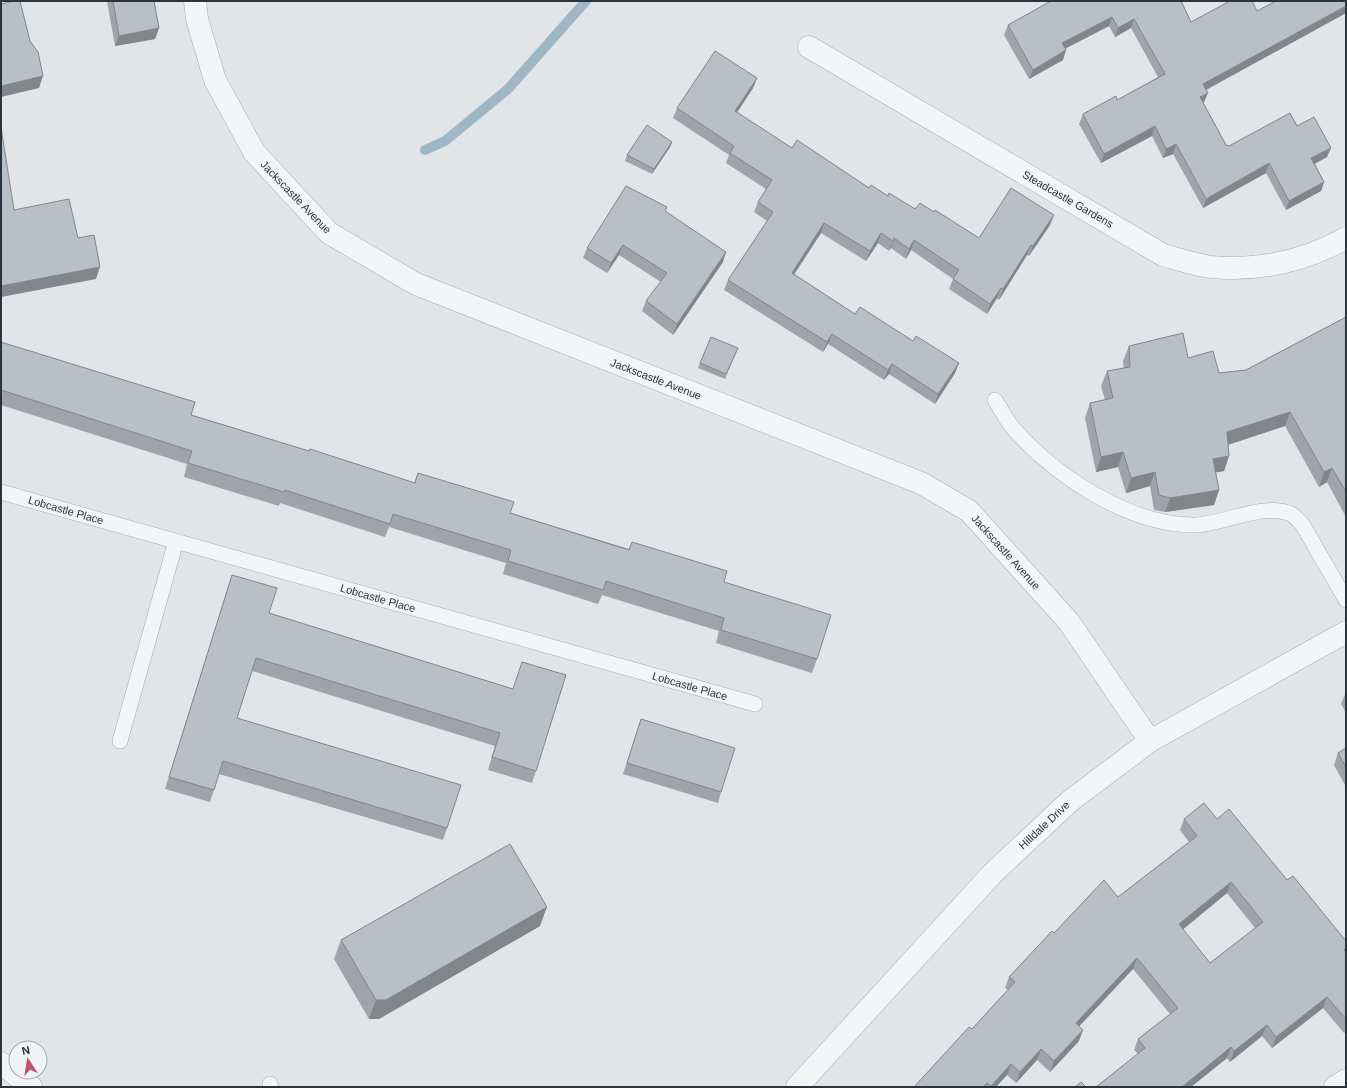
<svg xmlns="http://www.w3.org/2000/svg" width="1347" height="1088" font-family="Arial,sans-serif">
<rect width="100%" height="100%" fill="#e1e5e8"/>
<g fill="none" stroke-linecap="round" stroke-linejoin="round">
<path stroke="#9eb6c6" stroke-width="10" d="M 425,150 L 445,141 L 508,89 L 586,1"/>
<g stroke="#a6acb2" stroke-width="16">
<path id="service" d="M 995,400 C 1001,409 1006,420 1013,428 C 1055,476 1130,526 1196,525 C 1224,524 1264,502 1291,514 C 1295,516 1299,521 1302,524 L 1346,600
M 1,492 L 755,704
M 120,741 L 176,541
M 270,1084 L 271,1087"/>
</g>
<g stroke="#a6acb2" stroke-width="23">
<path id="minor" d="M 195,1 L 197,19 L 215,80 L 254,152 L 329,233 L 416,284 L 921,483 L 969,511 L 1069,622 L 1150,741
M 809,47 L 1163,255 C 1178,259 1195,265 1211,267 C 1258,271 1305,261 1346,238
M 1335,1087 L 1346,1080"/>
</g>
<g stroke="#a6acb2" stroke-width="23">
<path id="tertiary" d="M 1,1063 L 31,1087
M 797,1087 L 993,873 L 1070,801 L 1150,741 L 1346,632"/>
</g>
<use href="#service" stroke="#f3f5f7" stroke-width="15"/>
<use href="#minor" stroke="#f3f5f7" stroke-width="22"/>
<use href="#tertiary" stroke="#f3f5f7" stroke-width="22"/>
</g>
<path fill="#9ea4a9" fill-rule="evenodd" d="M 107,1 L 154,1 L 159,28 L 155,39 L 115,46 Z
M 1051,1 L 1191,22 L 1257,11 L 1346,13 L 1206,90 L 1204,102 L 1203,103 L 1226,145 L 1229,146 L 1297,126 L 1327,157 L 1315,164 L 1324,182 L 1321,191 L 1286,210 L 1266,173 L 1203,208 L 1173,154 L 1163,158 L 1152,136 L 1101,163 L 1079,124 L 1083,114 L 1117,100 L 1158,77 L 1131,28 L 1115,37 L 1109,26 L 1065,49 L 1063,60 L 1029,79 L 1004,35 L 1008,25 Z
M 757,78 L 753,88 L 737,113 L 792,148 L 869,188 L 888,196 L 915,209 L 934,212 L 979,238 L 1050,225 L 1029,256 L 1027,255 L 999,300 L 997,298 L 987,314 L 949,289 L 953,279 L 911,250 L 906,259 L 891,248 L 889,251 L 878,243 L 866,261 L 821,233 L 794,275 L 855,314 L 959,363 L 955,373 L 935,404 L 889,374 L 884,380 L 828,344 L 823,352 L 724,290 L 728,280 L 767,221 L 754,212 L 758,202 L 766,189 L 726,163 L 729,155 L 673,118 L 677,108 Z
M 672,142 L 670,147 L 652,174 L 625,161 L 627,155 Z
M 665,211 L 723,262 L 673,335 L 642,311 L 646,301 L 661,282 L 619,255 L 607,273 L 583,258 L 587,248 Z
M 1346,317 L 1346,517 L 1327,482 L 1319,487 L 1285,426 L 1228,445 L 1229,456 L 1224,471 L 1216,472 L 1219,490 L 1214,505 L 1165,512 L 1154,510 L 1150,486 L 1126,493 L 1118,467 L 1096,472 L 1085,418 L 1090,403 L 1105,400 L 1101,386 L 1107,371 L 1124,368 L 1123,361 L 1129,346 L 1188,358 L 1219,373 L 1246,370 Z
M 1,342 L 191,415 L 414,483 L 418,473 L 510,513 L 629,549 L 632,542 L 724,582 L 817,659 L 812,673 L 716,643 L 719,631 L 602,595 L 598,604 L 503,574 L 506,563 L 389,527 L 385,537 L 280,503 L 279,506 L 184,477 L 187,464 L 1,405 Z
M 738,348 L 725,379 L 698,368 L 700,363 Z
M 232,575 L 269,613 L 513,689 L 522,662 L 536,771 L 532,783 L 488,770 L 495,746 L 252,671 L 237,718 L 447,828 L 443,840 L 219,774 L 210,802 L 165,789 L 228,587 Z
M 1346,692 L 1346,713 L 1341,704 Z
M 641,719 L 721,792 L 718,803 L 623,774 Z
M 1346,748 L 1346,787 L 1334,765 L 1338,753 Z
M 1184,819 L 1217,819 L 1287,880 L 1346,941 L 1346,1032 L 1344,1033 L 1323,1008 L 1272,1048 L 1262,1036 L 1230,1062 L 1227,1058 L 1191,1087 L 1096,1087 L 1138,1054 L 1134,1050 L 1138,1039 L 1170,1014 L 1133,969 L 1079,1026 L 1079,1041 L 1050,1072 L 1037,1060 L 1016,1083 L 1007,1075 L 996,1087 L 914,1087 L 972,1029 L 1008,990 L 1005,988 L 1009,977 L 1054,933 L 1118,897 L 1189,842 L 1180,830 ZM 1227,893 L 1255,928 L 1210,963 L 1183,929 Z
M 540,926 L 379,1019 L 369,1019 L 334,959 L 341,940 Z"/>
<path fill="#81868a" d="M 1346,6 L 1346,13 L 1200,93 L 1203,84 Z
M 1112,17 L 1109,26 L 1058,52 L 1062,43 Z
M 1134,19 L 1131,28 L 1115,37 L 1118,28 Z
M 159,28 L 155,39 L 115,46 L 119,36 Z
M 1066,50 L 1063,60 L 1029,79 L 1033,70 Z
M 43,76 L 39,88 L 1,97 L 1,86 Z
M 757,78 L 753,88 L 731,121 L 735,111 Z
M 1208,93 L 1204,102 L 1196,106 L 1200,97 Z
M 1155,126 L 1152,136 L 1101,163 L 1104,154 Z
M 672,142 L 670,147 L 652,174 L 654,169 Z
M 1176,144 L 1173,154 L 1163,158 L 1166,149 Z
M 1331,148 L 1327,157 L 1308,167 L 1311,158 Z
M 1269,163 L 1266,173 L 1203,208 L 1206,199 Z
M 1324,182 L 1321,191 L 1286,210 L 1289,201 Z
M 1054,215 L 1050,225 L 1029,256 L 1033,246 Z
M 824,223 L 821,233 L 788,283 L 792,273 Z
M 881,233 L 878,243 L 866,261 L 870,251 Z
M 894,238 L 891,248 L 889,251 L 893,241 Z
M 914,240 L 911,250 L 906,259 L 909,249 Z
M 623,245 L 619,255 L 607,273 L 611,263 Z
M 1031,245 L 1027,255 L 999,300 L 1003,289 Z
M 726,252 L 723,262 L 673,335 L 677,324 Z
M 100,267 L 96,279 L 1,297 L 1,286 Z
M 1001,288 L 997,298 L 987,314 L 990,304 Z
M 832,334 L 828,344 L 823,352 L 827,342 Z
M 959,363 L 955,373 L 935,404 L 938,394 Z
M 892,364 L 889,374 L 884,380 L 888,370 Z
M 1290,412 L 1285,426 L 1221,447 L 1227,432 Z
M 1123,452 L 1118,467 L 1096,472 L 1101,457 Z
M 1229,456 L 1224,471 L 1208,474 L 1213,459 Z
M 1332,468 L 1327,482 L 1319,487 L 1324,472 Z
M 1155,472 L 1150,486 L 1126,493 L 1131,478 Z
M 1219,490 L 1214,505 L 1165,512 L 1170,498 Z
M 1231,882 L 1227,893 L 1175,936 L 1179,924 Z
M 547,907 L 540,926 L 379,1019 L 369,1019 L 376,1000 Z
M 1137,958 L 1133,969 L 1072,1034 L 1076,1023 Z
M 1327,997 L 1323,1008 L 1272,1048 L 1276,1037 Z
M 1267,1025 L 1262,1036 L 1230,1062 L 1234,1051 Z
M 1083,1030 L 1079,1041 L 1050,1072 L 1054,1061 Z
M 1231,1047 L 1227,1058 L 1191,1087 L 1182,1087 Z
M 1041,1049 L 1037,1060 L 1016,1083 L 1020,1072 Z
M 1011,1064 L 1007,1075 L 996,1087 L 991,1087 Z"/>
<path fill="#b8bfc5" stroke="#81868a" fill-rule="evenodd" d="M 14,1 L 20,1 L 30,41 L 38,52 L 43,76 L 1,86 L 1,4 Z
M 113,1 L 154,1 L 159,28 L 119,36 Z
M 1051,1 L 1181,1 L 1191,22 L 1230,1 L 1252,1 L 1257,11 L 1276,1 L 1346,1 L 1346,6 L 1203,84 L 1208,93 L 1200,97 L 1226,145 L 1229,146 L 1290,113 L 1297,126 L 1314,117 L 1331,148 L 1311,158 L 1324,182 L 1289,201 L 1269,163 L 1206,199 L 1176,144 L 1166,149 L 1155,126 L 1104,154 L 1083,114 L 1116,96 L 1117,100 L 1165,74 L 1134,19 L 1118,28 L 1112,17 L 1062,43 L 1066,50 L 1033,70 L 1008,25 Z
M 715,51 L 757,78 L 735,111 L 792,148 L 797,140 L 869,188 L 871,185 L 888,196 L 889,193 L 915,209 L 920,203 L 934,212 L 935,210 L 979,238 L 1011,188 L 1054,215 L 1033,246 L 1031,245 L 1003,289 L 1001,288 L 990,304 L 953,279 L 959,270 L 914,240 L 909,249 L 894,238 L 893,241 L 881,233 L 870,251 L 824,223 L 792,273 L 855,314 L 860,307 L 913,341 L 916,336 L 959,363 L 938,394 L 892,364 L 888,370 L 832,334 L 827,342 L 728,280 L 773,212 L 758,202 L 772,180 L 730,153 L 734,146 L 677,108 Z
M 647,125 L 672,142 L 654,169 L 627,155 Z
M 1,127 L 14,210 L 69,199 L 78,238 L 94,235 L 100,267 L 1,286 Z
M 626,186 L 667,207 L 665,211 L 726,252 L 677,324 L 646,301 L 667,273 L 623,245 L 611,263 L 587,248 Z
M 1346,317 L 1346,492 L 1332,468 L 1324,472 L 1290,412 L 1227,432 L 1229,456 L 1213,459 L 1219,490 L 1170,498 L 1159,495 L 1155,472 L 1131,478 L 1123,452 L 1101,457 L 1090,403 L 1113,398 L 1107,371 L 1130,367 L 1129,346 L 1183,333 L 1188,358 L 1213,351 L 1219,373 L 1246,370 Z
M 711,337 L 738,348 L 726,374 L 700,363 Z
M 1,342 L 195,402 L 191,415 L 309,451 L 310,449 L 415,483 L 418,473 L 514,502 L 510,513 L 629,550 L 632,542 L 727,571 L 724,582 L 831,615 L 817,659 L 721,630 L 724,618 L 606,581 L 603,590 L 508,561 L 511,550 L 393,514 L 390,524 L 285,490 L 284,492 L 188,463 L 192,451 L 1,390 Z
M 232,575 L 277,588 L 269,613 L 513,689 L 522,662 L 566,675 L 536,771 L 492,757 L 500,733 L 256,658 L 237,718 L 461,785 L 447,828 L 223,761 L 214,790 L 169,777 Z
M 641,719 L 735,748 L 721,792 L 627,763 Z
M 1346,748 L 1346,767 L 1338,753 Z
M 1204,803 L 1217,819 L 1229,809 L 1287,880 L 1293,876 L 1346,941 L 1346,948 L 1344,950 L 1346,952 L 1346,1019 L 1327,997 L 1276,1037 L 1267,1025 L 1234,1051 L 1231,1047 L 1182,1087 L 1096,1087 L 1145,1048 L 1138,1039 L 1178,1008 L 1137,958 L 1076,1023 L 1083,1030 L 1054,1061 L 1041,1049 L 1020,1072 L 1011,1064 L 991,1086 L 987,1083 L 983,1087 L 914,1087 L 969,1027 L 972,1029 L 1015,982 L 1009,977 L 1052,931 L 1054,933 L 1104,880 L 1118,897 L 1197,836 L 1184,819 ZM 1231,882 L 1263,922 L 1210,963 L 1179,924 Z
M 510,844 L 547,907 L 386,1000 L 376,1000 L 341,940 Z
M 1081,1082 L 1086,1087 L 1075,1087 Z"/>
<g text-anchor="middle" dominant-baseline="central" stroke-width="3" stroke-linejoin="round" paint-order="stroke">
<g font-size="11" fill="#2a343f" stroke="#f0f3f6">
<text transform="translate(296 197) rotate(46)">Jackscastle Avenue</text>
<text transform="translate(1068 199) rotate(30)">Steadcastle Gardens</text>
<text transform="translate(656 379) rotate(21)">Jackscastle Avenue</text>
<text transform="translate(66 510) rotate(16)">Lobcastle Place</text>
<text transform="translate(1006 552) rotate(48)">Jackscastle Avenue</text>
<text transform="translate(378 598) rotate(16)">Lobcastle Place</text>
<text transform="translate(690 686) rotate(16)">Lobcastle Place</text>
<text transform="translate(1044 825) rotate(-43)">Hilldale Drive</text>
</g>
</g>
<rect width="1347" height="1088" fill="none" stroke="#2a343f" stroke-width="4"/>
<g transform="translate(28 1060) rotate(348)"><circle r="19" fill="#f0f3f6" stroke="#a1a7ad"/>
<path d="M0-3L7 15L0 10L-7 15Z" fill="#c44f6f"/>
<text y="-6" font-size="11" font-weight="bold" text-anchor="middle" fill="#2a343f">N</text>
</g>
</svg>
